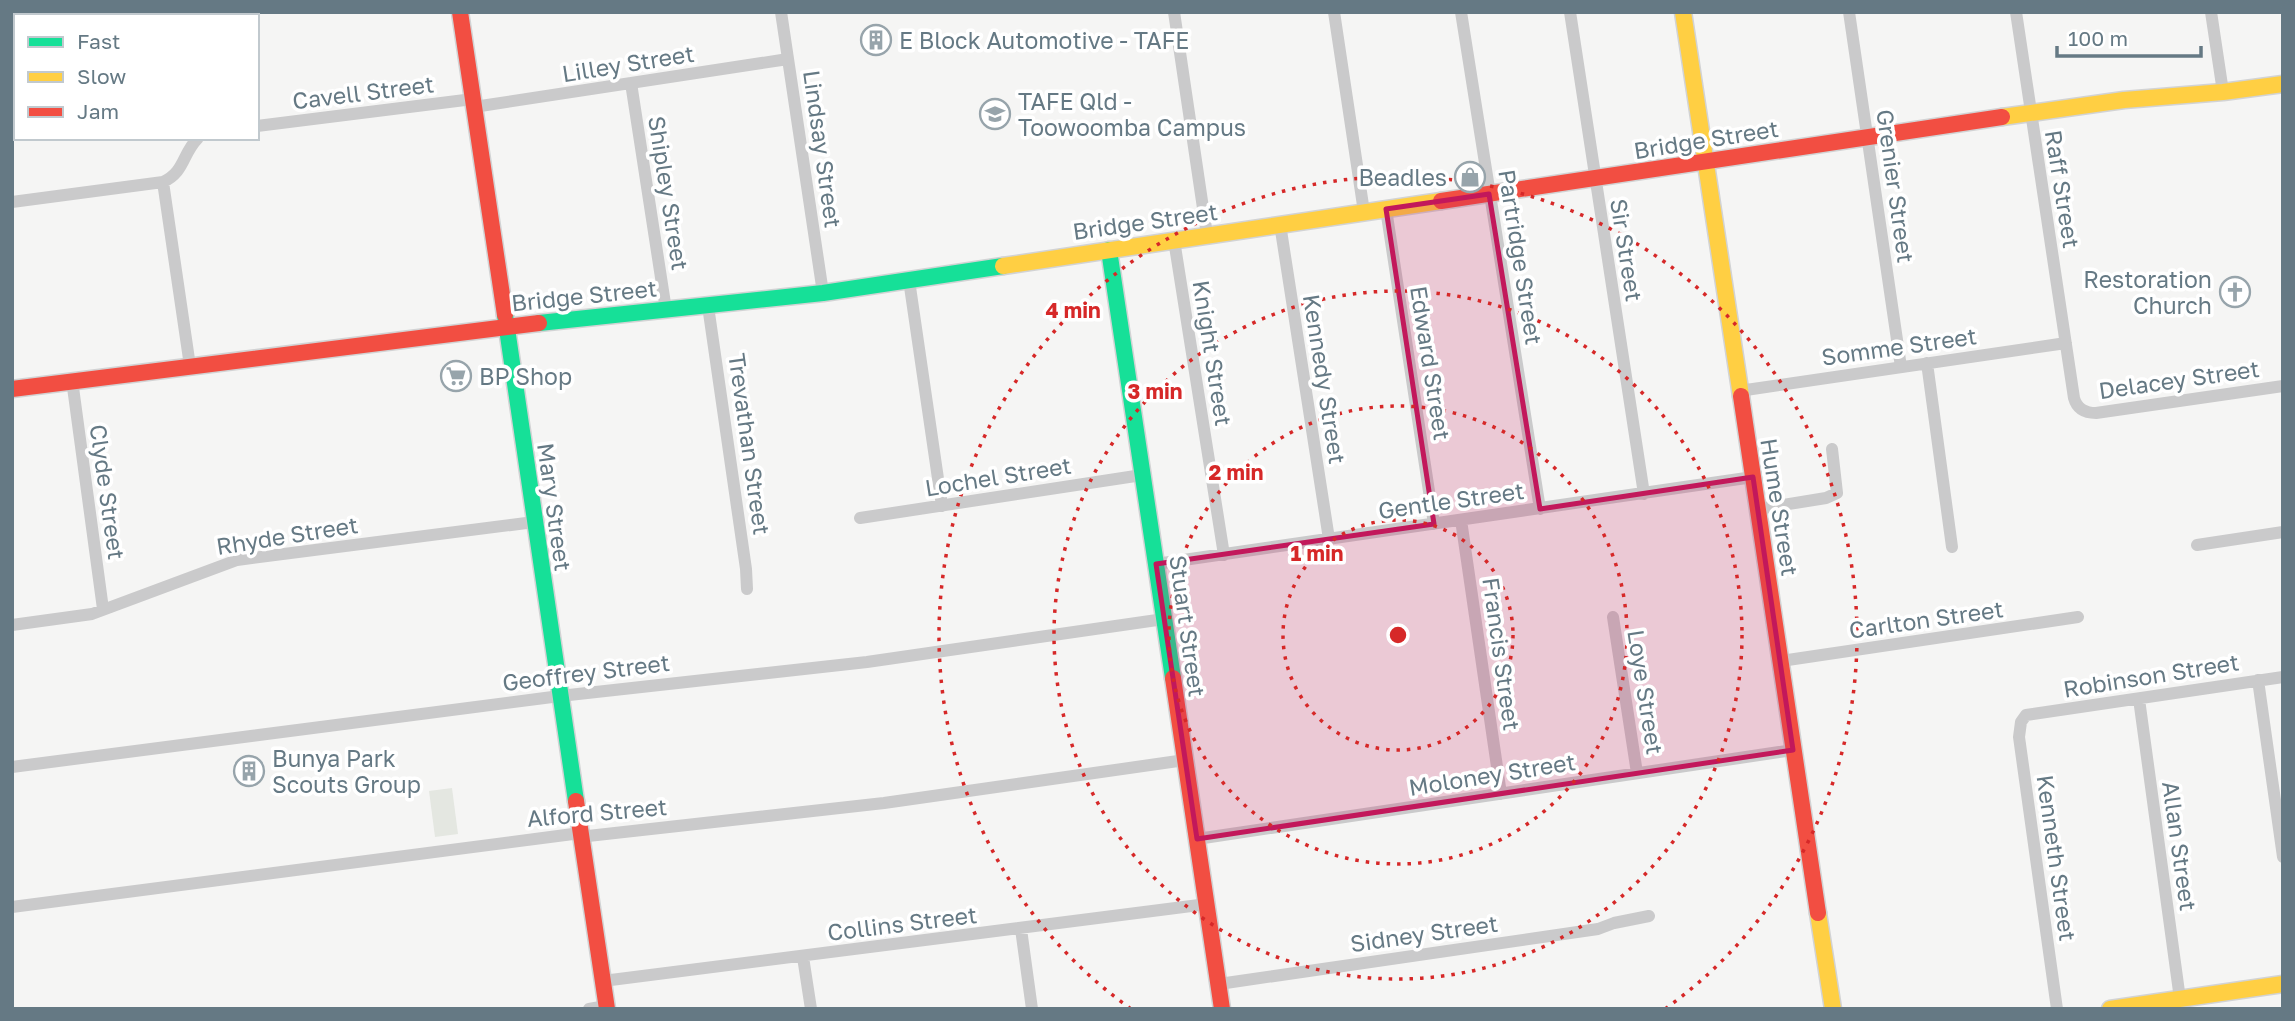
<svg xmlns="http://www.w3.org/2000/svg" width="2295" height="1021" font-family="'Golos Text',sans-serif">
<rect width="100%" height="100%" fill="#f5f5f4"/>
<path fill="#e4e7e1" d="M 452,788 L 458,834 L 435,837 L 429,791 Z"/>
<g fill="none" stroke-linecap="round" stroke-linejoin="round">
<g stroke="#d2d3d4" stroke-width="19">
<path id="fast" d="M 1109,250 L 1173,678
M 505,315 L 576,801
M 539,323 L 823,293 L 1003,266"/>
</g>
<g stroke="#d2d3d4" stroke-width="19">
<path id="slow" d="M 1683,12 L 1741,396
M 2002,117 L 2124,100 L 2223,92 L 2283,84
M 1003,266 L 1441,201
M 1818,913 L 1833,1009
M 2110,1009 L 2283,984"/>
</g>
<g stroke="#d2d3d4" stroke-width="19">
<path id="jam" d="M 460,12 L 505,315
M 1441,201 L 2002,117
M 12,389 L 539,323
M 1741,396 L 1818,913
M 1173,678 L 1222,1009
M 576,801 L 607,1009"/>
</g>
<path stroke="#cacacb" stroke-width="12" d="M 781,12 L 823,293
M 1174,12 L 1207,235
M 1334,12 L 1364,212
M 1461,12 L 1540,509
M 1570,12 L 1644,494
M 1849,12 L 1901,367
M 2016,12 L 2074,398 C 2077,409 2085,413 2096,413 L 2283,386
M 2211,12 L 2223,92
M 631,83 L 666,310
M 474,107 L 788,59
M 257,126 L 473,99
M 163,182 L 190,366
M 12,202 L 163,182 C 185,172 182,154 198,138
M 1386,209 L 1434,524
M 1280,224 L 1329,539
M 1174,240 L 1224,555
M 909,280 L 942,506
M 708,306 L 746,569 L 747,589
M 1927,363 L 1952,547
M 72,380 L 103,609
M 1739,391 L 2066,343
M 1758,509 L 1826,498 L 1837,493 L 1832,449
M 860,518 L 1142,475
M 1461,520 L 1501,794
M 2197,545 L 2283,532
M 1156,564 L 1753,477
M 1613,617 L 1637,773
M 12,625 L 92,614 L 237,560 L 534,522
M 1781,661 L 2078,617
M 2258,680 L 2283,857
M 2139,699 L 2180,999
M 12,767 L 560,696 L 867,662 L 1164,619
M 1197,839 L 1793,750
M 12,907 L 573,834 L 588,836 L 884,803 L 1185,760
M 1021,929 L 1032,1009
M 803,957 L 811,1009
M 603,981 L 1207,904
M 1219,984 L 1598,929 L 1614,923 L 1649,916
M 589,1009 L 606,1006
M 2057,1009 L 2019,737 L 2021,722 L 2026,715 L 2283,677"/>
<use href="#fast" stroke="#16e098" stroke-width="16"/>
<use href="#slow" stroke="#ffcf43" stroke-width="16"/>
<use href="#jam" stroke="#f24e42" stroke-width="16"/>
</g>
<path fill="#c2185b" fill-opacity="0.2" stroke="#c2185b" stroke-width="5" stroke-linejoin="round" d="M 1489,194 L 1540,509 L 1753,477 L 1793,750 L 1197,839 L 1156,564 L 1434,524 L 1386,209 Z"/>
<g fill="none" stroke="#d62828" stroke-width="3.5" stroke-dasharray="3.5 7">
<circle cx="1398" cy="635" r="115"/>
<circle cx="1398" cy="635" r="229"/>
<circle cx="1398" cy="635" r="344"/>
<path d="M1131 1009A459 459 0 1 1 1665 1009"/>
</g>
<defs>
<g id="building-ring" transform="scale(1.575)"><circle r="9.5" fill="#fff" stroke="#97a4ab" stroke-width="1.5"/><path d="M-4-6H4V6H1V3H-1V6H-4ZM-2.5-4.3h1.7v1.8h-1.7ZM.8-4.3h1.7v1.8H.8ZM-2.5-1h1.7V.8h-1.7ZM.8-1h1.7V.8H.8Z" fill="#97a4ab"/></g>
<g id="university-ring" transform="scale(1.575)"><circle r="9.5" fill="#fff" stroke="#97a4ab" stroke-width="1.5"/><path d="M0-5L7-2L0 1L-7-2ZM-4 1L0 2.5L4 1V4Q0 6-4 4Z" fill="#97a4ab"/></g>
<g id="shop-ring" transform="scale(1.575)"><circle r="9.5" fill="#fff" stroke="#97a4ab" stroke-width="1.5"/><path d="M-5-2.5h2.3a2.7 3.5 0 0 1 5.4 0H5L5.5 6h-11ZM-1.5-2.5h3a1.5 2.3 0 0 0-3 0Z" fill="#97a4ab"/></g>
<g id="church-ring" transform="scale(1.575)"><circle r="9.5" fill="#fff" stroke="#97a4ab" stroke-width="1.5"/><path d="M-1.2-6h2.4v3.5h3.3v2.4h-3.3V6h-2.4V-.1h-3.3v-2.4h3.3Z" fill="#97a4ab"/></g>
<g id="supermarket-ring" transform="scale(1.575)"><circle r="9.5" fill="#fff" stroke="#97a4ab" stroke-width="1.5"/><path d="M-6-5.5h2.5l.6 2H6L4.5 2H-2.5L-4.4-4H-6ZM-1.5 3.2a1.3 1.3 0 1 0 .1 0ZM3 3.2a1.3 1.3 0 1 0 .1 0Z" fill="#97a4ab"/></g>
</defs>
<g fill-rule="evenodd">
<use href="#building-ring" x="876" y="40"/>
<use href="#university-ring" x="995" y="114"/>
<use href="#shop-ring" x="1470" y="177"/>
<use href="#church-ring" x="2235" y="292"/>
<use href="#supermarket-ring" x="456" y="376"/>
<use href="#building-ring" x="249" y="771"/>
</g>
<g text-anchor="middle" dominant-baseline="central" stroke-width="7" stroke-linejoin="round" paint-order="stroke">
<g font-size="23" fill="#657984" stroke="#fff" text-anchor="start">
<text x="899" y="40">E Block Automotive - TAFE</text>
<text x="1018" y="101">TAFE Qld -<tspan x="1018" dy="26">Toowoomba Campus</tspan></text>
<text x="1447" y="177" text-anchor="end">Beadles</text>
<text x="2212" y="279" text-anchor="end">Restoration<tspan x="2212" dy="26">Church</tspan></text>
<text x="479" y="376">BP Shop</text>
<text x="272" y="758">Bunya Park<tspan x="272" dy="26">Scouts Group</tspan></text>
</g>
<g font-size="23" fill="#657984" stroke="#fff">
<text transform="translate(628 63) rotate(-9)">Lilley Street</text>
<text transform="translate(363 92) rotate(-7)">Cavell Street</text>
<text transform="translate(1706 139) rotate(-9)">Bridge Street</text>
<text transform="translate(823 149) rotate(82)">Lindsay Street</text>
<text transform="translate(1896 186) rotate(82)">Grenier Street</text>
<text transform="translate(2063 189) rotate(81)">Raff Street</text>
<text transform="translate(669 193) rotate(81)">Shipley Street</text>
<text transform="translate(1145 221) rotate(-8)">Bridge Street</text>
<text transform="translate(1627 250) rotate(81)">Sir Street</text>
<text transform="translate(1521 257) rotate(81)">Partridge Street</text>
<text transform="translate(584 295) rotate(-6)">Bridge Street</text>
<text transform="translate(1899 346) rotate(-8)">Somme Street</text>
<text transform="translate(1213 353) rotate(81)">Knight Street</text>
<text transform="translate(1431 363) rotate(81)">Edward Street</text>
<text transform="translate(1325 379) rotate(81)">Kennedy Street</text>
<text transform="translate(2179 379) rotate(-8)">Delacey Street</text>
<text transform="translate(750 444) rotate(82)">Trevathan Street</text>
<text transform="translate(998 476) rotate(-9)">Lochel Street</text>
<text transform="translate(108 492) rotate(82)">Clyde Street</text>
<text transform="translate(1451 500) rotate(-8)">Gentle Street</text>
<text transform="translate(555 507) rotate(82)">Mary Street</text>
<text transform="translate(1780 507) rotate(81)">Hume Street</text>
<text transform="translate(287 535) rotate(-9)">Rhyde Street</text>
<text transform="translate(1926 619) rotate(-8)">Carlton Street</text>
<text transform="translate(1188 626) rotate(82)">Stuart Street</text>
<text transform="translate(1502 654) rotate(82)">Francis Street</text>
<text transform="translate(586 672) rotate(-7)">Geoffrey Street</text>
<text transform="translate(2151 675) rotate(-9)">Robinson Street</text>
<text transform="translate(1646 692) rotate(81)">Loye Street</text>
<text transform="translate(1492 774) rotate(-9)">Moloney Street</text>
<text transform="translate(597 812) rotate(-5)">Alford Street</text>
<text transform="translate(2180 846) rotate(82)">Allan Street</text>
<text transform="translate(2057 858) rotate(82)">Kenneth Street</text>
<text transform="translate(902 923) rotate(-7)">Collins Street</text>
<text transform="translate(1424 933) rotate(-8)">Sidney Street</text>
</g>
</g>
<circle cx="1398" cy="635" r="10" fill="#d62828" stroke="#fff" stroke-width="3.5"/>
<g font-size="21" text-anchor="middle" font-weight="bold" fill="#d62828" stroke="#fff" stroke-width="7" stroke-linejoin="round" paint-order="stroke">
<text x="1073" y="318">4 min</text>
<text x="1155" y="399">3 min</text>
<text x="1236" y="480">2 min</text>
<text x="1317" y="561">1 min</text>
</g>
<rect width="2295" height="1021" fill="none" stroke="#657984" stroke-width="28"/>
<rect x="14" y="14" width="245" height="126" fill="#ffffff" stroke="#c1c9ce" stroke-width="2"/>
<rect x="28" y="37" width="35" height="10" fill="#16e098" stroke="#c1c9ce" stroke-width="2"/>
<text x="77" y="49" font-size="21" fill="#657984">Fast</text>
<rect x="28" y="72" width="35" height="10" fill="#ffcf43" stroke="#c1c9ce" stroke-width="2"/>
<text x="77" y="84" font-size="21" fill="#657984">Slow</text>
<rect x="28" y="107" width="35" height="10" fill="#f24e42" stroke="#c1c9ce" stroke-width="2"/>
<text x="77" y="119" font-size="21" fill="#657984">Jam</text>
<path d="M2057 46v10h144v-10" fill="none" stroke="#657984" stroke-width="3.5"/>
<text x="2068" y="46" font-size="21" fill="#657984" stroke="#ffffff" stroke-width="5" paint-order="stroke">100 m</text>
</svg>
